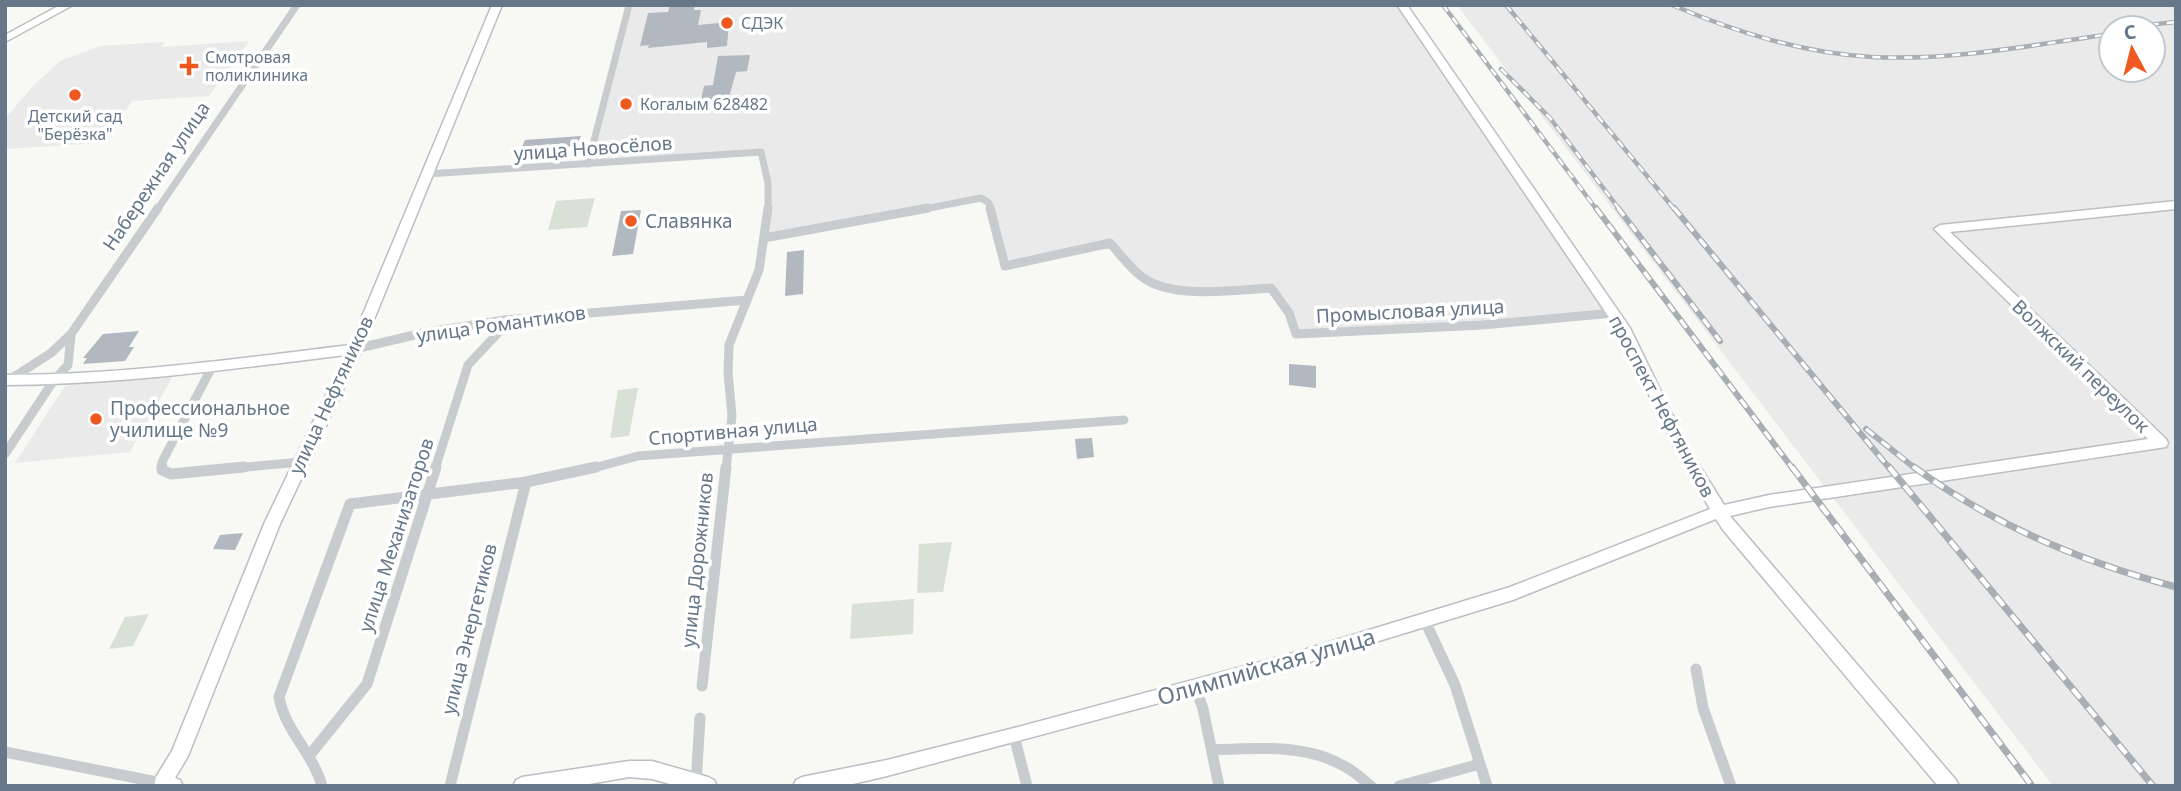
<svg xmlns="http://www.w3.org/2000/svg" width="2181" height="791" font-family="'Noto Sans',sans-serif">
<rect width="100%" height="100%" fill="#f8f8f5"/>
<path fill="#e9eae9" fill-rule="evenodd" d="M 629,5 L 1402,5 L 1614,313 L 1296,334 L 1271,288 L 1232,290 L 1156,285 L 1110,243 L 1005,266 L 987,200 L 764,238 L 767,192 L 760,152 L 588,164 Z
M 1457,5 L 2176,5 L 2176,786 L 2053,786 ZM 2111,28 L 2153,28 L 2153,70 L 2111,70 Z
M 249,41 L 209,96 L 132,101 L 101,143 L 5,149 L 5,119 L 31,88 L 60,61 L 100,46 L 164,42 L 162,47 Z
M 173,376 L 130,452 L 15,463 L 65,386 Z"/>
<path fill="#d9e1d6" d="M 595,198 L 587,227 L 548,230 L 556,201 Z
M 638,388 L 629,436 L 610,438 L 618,390 Z
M 952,542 L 943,592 L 917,593 L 919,544 Z
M 914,599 L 913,634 L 850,639 L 852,604 Z
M 149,614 L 133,646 L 109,649 L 125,617 Z"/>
<path fill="#b1b8bf" d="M 670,5 L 695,5 L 694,10 L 701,10 L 698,25 L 729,22 L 727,46 L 707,48 L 707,42 L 648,48 L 649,45 L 640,46 L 648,13 L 668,12 Z
M 750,55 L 747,71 L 736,72 L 726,108 L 699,109 L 704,86 L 713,85 L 718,56 Z
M 581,136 L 577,146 L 521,149 L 525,140 Z
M 641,210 L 633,254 L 612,256 L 621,211 Z
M 804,250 L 803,294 L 785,296 L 787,252 Z
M 139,331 L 129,347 L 134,347 L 125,361 L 83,364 L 87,358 L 83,358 L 103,334 Z
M 1289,364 L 1316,366 L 1316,388 L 1289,385 Z
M 1092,438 L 1094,457 L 1077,459 L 1075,439 Z
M 243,533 L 235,550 L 213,549 L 220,535 Z"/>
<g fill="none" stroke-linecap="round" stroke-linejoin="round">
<g stroke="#babfc4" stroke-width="3">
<path id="secondary" d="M 60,5 L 73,5 L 5,42 L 5,35 Z
M 492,5 L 502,5 L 362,349 L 280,524 L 188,756 L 175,778 L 180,780 L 183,786 L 154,786 L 156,777 L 172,751 L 264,524 L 345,355 C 232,369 119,385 5,385 L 5,375 C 121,375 235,359 350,345 Z
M 1397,5 L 1407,5 L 1630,328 L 1688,447 L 1724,505 L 1769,495 L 2148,439 L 1934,229 L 1940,225 L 2176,201 L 2176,209 L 1950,232 L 2166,439 L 2168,443 L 2166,447 L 1769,507 L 1730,516 L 1956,780 L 1959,786 L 1938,786 L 1723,530 L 1716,519 L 1513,600 L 1297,666 L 887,776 L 844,786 L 793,786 L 796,780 L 802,777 L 887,760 L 1014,728 L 1297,652 L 1510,587 L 1710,509 L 1675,449 L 1619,332 Z
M 629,761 L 652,761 L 708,777 L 714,780 L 717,786 L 677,786 L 652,779 L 629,777 L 578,786 L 513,786 L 516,780 L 522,777 Z"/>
</g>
<path stroke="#c8cccf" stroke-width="7" d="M 588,164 L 629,5
M 428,174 L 761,152 L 768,183 L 768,210
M 157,210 L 297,5
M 919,210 L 981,198 L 989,203 L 991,210"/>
<path stroke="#c8cccf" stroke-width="9" d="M 990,208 L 1005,266 L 1110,243 C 1121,255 1131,270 1145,279 C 1175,299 1237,290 1271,288 L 1289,313 L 1296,334 L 1483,325 L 1614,313
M 764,238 L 928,208
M 355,349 L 427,332 L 505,320 L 747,300
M 9,380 L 51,353 L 71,334 L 158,208
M 5,454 L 54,380 L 68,365 L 71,335
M 162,469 L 162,462 L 212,367
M 225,469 L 301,462
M 435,469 L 468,365 L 498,333 L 505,320
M 590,469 L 638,456 L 1124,420
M 726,469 L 732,416 L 728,372 L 729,345 L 759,270 L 768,208"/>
<path stroke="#c8cccf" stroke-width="11" d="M 162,467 L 162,470 L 171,474 L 244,467
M 1425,621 L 1455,685 L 1487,786
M 1696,669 L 1703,708 L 1731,786
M 702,686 L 726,467
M 1195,686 L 1203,709 L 1219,786
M 1014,736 L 1027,786
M 1212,750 C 1253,748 1303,744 1340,764 C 1352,769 1361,778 1371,786
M 5,752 L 162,783
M 309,756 L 367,684 L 436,467
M 696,784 L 700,718
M 322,786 C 313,753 285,731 279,697 L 350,504 L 526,482 L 596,467
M 450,786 L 526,482
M 1399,786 L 1480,764"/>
<use href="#secondary" fill="#fff" fill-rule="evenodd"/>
<g stroke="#a8aeb4" stroke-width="4.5">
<path id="rail-far2" d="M 1443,5 L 1597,210
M 1506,5 L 1675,210
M 1672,5 C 1736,32 1802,53 1872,57 C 1952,61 2032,45 2111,34
M 2119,28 L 2176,22
M 1501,69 L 1550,118 L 1620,210"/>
</g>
<g stroke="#a8aeb4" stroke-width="6">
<path id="rail-far1" d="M 1596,208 L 1793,469
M 1618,208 L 1720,341
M 1674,208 L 1890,469
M 1866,429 L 1916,469"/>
</g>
<g stroke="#a8aeb4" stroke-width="7">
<path id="rail" d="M 1792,467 L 2032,786
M 1889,467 L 2153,786
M 1914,467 C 1993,525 2082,562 2176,587"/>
</g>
<use href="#rail-far2" stroke="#fff" stroke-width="2.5" stroke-dasharray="8" stroke-linecap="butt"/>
<use href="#rail-far1" stroke="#fff" stroke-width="3.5" stroke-dasharray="10" stroke-linecap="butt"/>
<use href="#rail" stroke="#fff" stroke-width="4.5" stroke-dasharray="12" stroke-linecap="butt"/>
</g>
<g fill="#ef591f" stroke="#fff" stroke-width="2.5">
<circle cx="727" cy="23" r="7"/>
<path d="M185.5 55.5h7v7h7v7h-7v7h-7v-7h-7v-7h7z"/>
<circle cx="75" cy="95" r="7"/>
<circle cx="626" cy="104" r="7"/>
<circle cx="631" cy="221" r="7"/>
<circle cx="96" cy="419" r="7"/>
</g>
<g text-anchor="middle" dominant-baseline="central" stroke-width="7" stroke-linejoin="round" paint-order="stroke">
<g font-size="16" fill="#657789" stroke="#fff" text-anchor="start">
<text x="741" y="23">СДЭК</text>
<text x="205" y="57">Смотровая<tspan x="205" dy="18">поликлиника</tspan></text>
<text x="640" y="104">Когалым 628482</text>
<text x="75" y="116" text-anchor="middle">Детский сад<tspan x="75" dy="18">"Берёзка"</tspan></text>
</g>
<g font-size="19" fill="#657789" stroke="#fff">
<text transform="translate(593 148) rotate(-4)">улица Новосёлов</text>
<text transform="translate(156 176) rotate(-56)">Набережная улица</text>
<text transform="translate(1410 311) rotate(-3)">Промысловая улица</text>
<text transform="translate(501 324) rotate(-8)">улица Романтиков</text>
<text transform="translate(2081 366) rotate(44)">Волжский переулок</text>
<text transform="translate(331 395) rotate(-65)">улица Нефтяников</text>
<text transform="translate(1662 406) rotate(62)">проспект Нефтяников</text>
<text transform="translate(733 431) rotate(-5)">Спортивная улица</text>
<text transform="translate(396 535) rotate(-72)">улица Механизаторов</text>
<text transform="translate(697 560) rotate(-84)">улица Дорожников</text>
<text transform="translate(469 629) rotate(-76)">улица Энергетиков</text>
</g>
<g font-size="19" fill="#657789" stroke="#fff" text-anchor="start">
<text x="645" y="221">Славянка</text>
<text x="110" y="408">Профессиональное<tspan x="110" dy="22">училище №9</tspan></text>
</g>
<g font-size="23" fill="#657789" stroke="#fff">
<text transform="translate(1266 666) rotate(-16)">Олимпийская улица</text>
</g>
</g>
<rect width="2181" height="791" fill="none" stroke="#657789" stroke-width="14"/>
<g transform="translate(2132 49) rotate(353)"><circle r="33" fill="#ffffff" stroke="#c1c9d0" stroke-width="2"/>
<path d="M0-5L12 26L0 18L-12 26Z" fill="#ef591f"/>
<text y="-10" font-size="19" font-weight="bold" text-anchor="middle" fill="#657789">С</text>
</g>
</svg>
